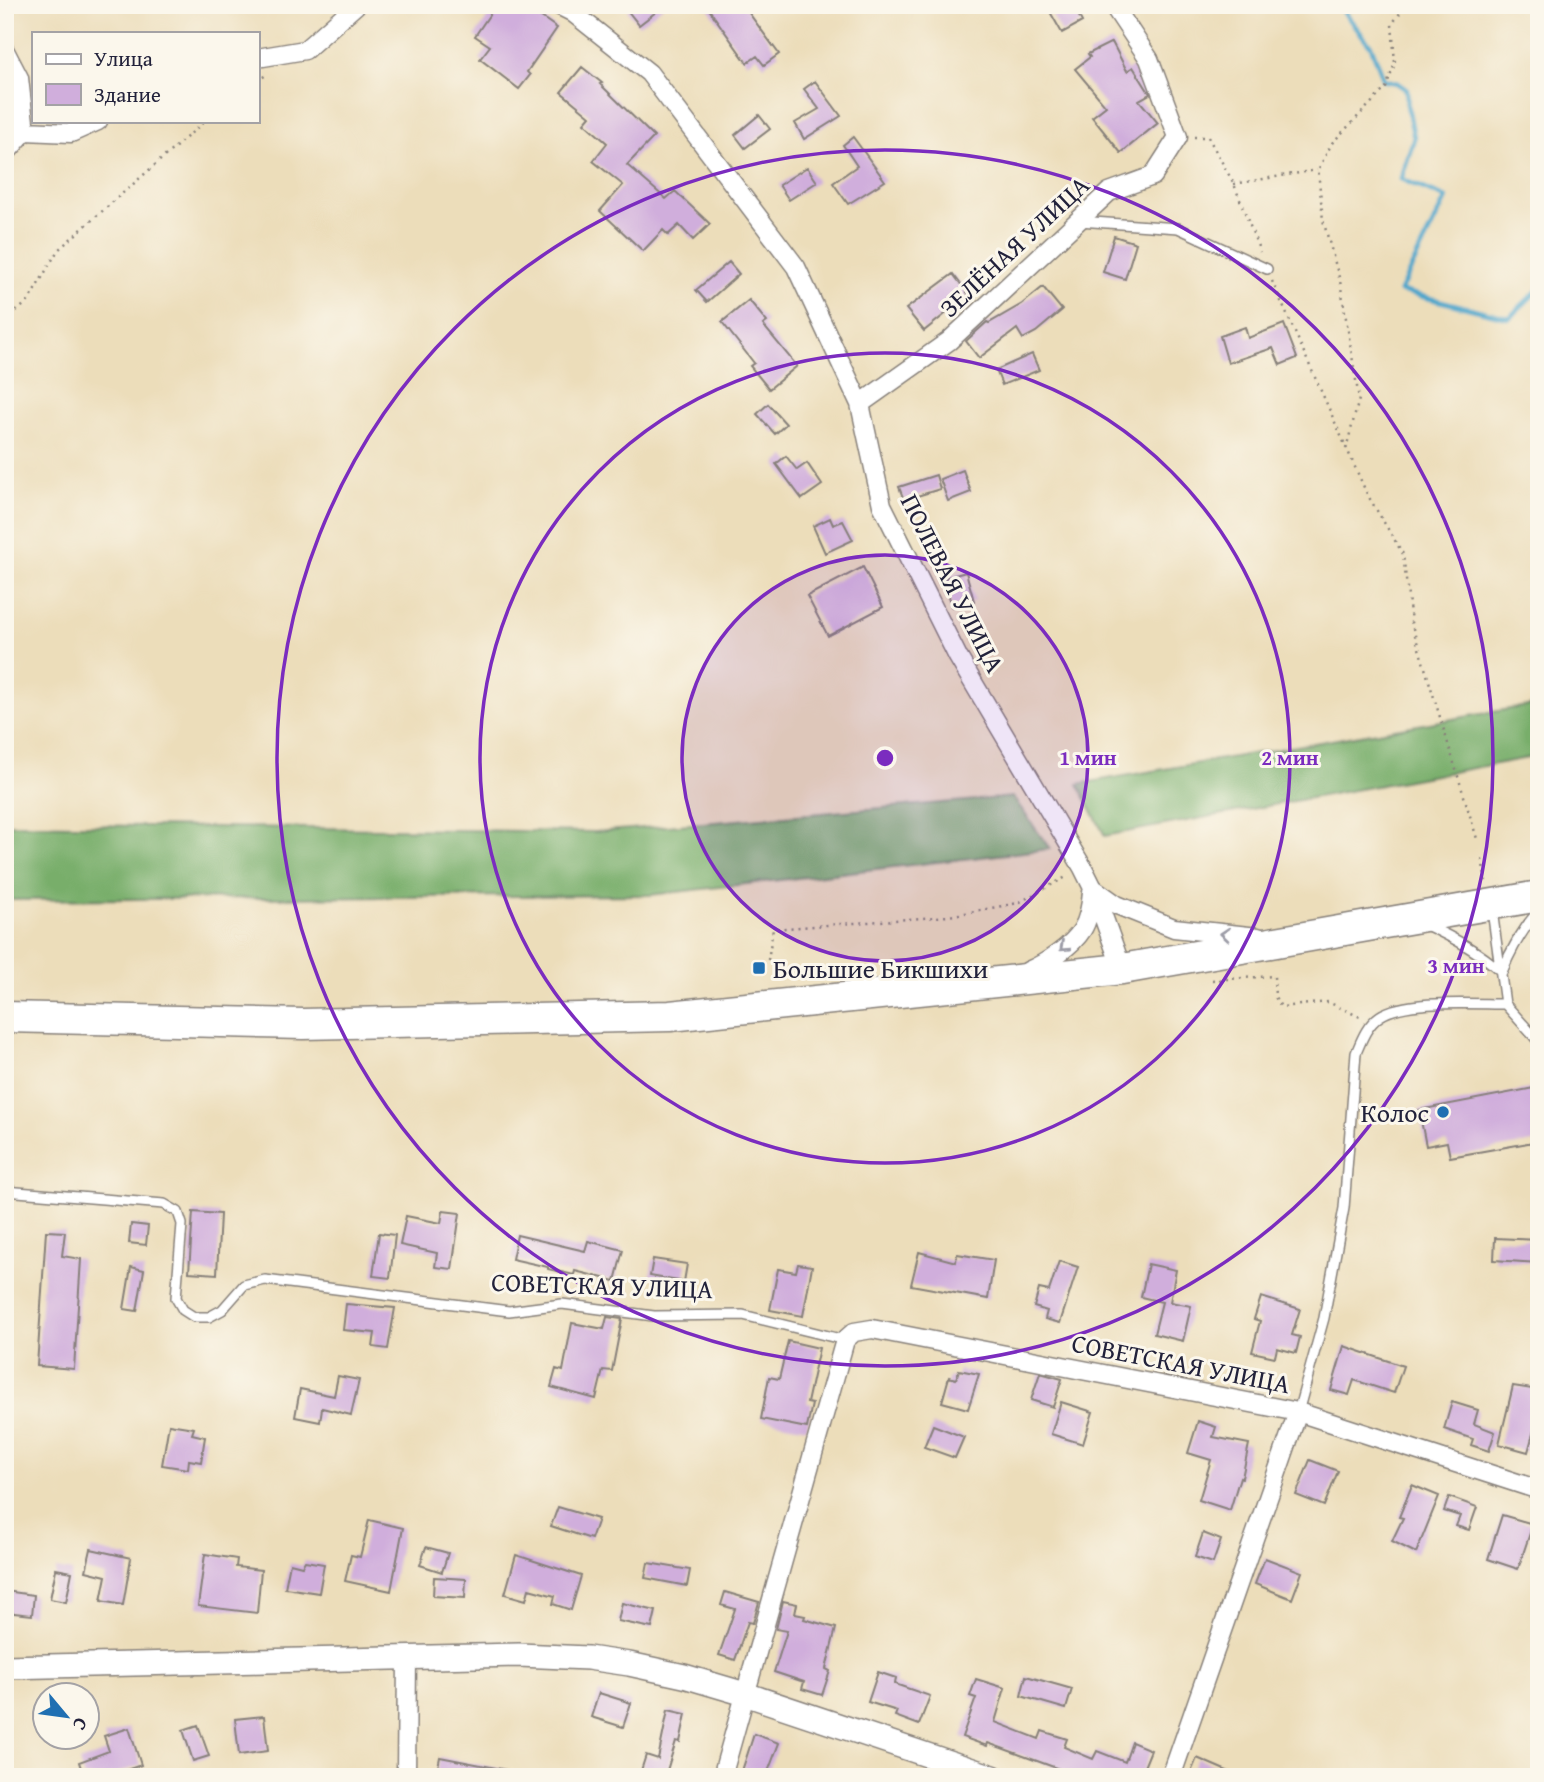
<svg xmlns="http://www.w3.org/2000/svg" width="1544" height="1782" font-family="'Gentium Book Plus',serif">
<rect width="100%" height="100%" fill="#fbf7ec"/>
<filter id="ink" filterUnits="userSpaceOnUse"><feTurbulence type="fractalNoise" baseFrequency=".0143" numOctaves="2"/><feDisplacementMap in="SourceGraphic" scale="14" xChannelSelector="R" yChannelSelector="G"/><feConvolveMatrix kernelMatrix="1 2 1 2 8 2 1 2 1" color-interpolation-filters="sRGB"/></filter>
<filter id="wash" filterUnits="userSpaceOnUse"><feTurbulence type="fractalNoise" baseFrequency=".00686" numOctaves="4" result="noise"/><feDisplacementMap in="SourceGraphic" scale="28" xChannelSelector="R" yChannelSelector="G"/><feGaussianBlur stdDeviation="1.57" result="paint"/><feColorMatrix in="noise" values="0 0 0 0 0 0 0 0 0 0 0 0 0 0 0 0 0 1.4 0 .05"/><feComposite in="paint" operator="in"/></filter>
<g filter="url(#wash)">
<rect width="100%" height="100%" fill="#ecddba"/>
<path fill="#78ae6b" stroke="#4d6853" stroke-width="2" d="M 1539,704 L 1539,756 L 1105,836 L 1078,784 Z
M 1013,797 L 1050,849 L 650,895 L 5,900 L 5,824 L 595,832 Z"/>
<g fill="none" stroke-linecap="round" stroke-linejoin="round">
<path stroke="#4ea6cb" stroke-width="5" d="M 1347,5 L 1343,11 L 1371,46 L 1384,80 L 1397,83 L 1407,90 L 1407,103 L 1414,138 L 1401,179 L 1446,198 L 1400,291 L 1509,318 L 1539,289"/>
</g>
<g id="blocks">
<path fill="#d0aedc" d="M 496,5 L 524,5 L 557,28 L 527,72 L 530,75 L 519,89 L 480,59 L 490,46 L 475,36 Z
M 634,5 L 665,5 L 639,25 L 627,10 Z
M 706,5 L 743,5 L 779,54 L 764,65 L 757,56 L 747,63 Z
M 1057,5 L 1073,5 L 1082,22 L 1062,33 L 1049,10 Z
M 1112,42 L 1127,71 L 1133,67 L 1150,94 L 1139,100 L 1158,123 L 1121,153 L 1092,117 L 1106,106 L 1075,69 L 1090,57 L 1088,54 Z
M 582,67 L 602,83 L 600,84 L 654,137 L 627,165 L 666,199 L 675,191 L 710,224 L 693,240 L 679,225 L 668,235 L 663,230 L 643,251 L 600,211 L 623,185 L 593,161 L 607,143 L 584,123 L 590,116 L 561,92 Z
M 815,81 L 841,116 L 804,139 L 795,123 L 819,109 L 804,89 Z
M 759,115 L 770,129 L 745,148 L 735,135 Z
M 853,137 L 885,181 L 848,204 L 833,183 L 857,166 L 843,145 Z
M 807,167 L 817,182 L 789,200 L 779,185 Z
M 1114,236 L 1136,243 L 1125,279 L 1103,272 Z
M 729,262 L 739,274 L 707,302 L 696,290 Z
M 953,274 L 969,295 L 924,331 L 906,309 Z
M 1043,287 L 1062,310 L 1036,332 L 1023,339 L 1017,329 L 979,358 L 966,341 L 987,322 L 989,323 L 1022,304 Z
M 749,300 L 767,322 L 763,325 L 797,366 L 769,389 L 750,366 L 754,363 L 722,322 Z
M 1284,324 L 1297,358 L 1280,365 L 1273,348 L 1228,363 L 1220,336 L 1245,327 L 1248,338 Z
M 1032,354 L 1039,370 L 1002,385 L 996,370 Z
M 768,404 L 786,424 L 775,434 L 757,414 Z
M 786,456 L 797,470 L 807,463 L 822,485 L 802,499 L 776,464 Z
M 963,470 L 971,492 L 948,501 L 940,479 Z
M 936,475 L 940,489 L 904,500 L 899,487 Z
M 830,518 L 833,525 L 843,521 L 853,540 L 825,553 L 813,526 Z
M 863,567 L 883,607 L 828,636 L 807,596 Z
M 966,572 L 974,601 L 952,607 L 944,578 Z
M 1539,1087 L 1539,1141 L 1450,1157 L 1447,1142 L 1426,1146 L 1419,1110 Z
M 443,1211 L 460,1213 L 452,1269 L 435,1267 L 437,1253 L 400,1245 L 406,1216 L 441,1223 Z
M 193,1212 L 220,1214 L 217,1274 L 189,1272 Z
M 131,1224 L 148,1226 L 146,1245 L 129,1243 Z
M 46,1231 L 65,1232 L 62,1256 L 81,1259 L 74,1369 L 37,1366 Z
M 379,1233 L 395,1235 L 390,1278 L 373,1276 Z
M 517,1235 L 585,1251 L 588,1241 L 623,1250 L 615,1281 L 575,1271 L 574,1275 L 548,1269 L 548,1267 L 512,1259 Z
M 1495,1238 L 1539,1240 L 1539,1263 L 1494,1260 Z
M 919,1252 L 956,1262 L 957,1254 L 994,1260 L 988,1299 L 911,1285 Z
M 653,1259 L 687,1264 L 684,1282 L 650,1276 Z
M 1059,1261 L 1078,1267 L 1060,1323 L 1045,1319 L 1047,1311 L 1034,1307 L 1039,1289 L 1049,1291 Z
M 798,1264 L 812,1266 L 803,1316 L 770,1310 L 778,1269 L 796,1272 Z
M 1148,1264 L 1176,1270 L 1170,1302 L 1191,1306 L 1183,1341 L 1154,1334 L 1162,1302 L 1141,1297 Z
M 131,1267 L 144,1270 L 137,1311 L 124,1309 Z
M 1261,1297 L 1300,1309 L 1292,1335 L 1300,1337 L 1296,1353 L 1277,1348 L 1275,1357 L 1252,1352 L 1260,1321 L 1254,1319 Z
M 346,1304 L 395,1308 L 388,1349 L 373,1347 L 375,1333 L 343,1330 Z
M 607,1317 L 622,1319 L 612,1371 L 603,1370 L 596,1399 L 551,1387 L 556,1369 L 563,1371 L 572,1323 L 604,1329 Z
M 788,1341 L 819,1348 L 807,1403 L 812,1404 L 807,1428 L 761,1419 L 769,1377 L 779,1379 Z
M 1344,1346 L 1403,1366 L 1394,1393 L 1354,1380 L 1349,1395 L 1331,1390 Z
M 959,1370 L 979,1374 L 968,1409 L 942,1402 L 949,1377 L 956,1379 Z
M 1040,1373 L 1062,1379 L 1053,1407 L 1031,1400 Z
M 338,1376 L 359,1380 L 351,1415 L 322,1408 L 320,1422 L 295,1417 L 300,1389 L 334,1396 Z
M 1513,1386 L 1539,1390 L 1539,1412 L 1528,1452 L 1499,1444 Z
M 1061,1402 L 1093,1412 L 1083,1444 L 1051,1434 Z
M 1452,1402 L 1478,1410 L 1474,1424 L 1495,1432 L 1489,1451 L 1471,1445 L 1473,1439 L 1444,1429 Z
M 1198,1421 L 1216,1427 L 1213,1437 L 1249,1444 L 1242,1478 L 1240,1477 L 1230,1510 L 1199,1500 L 1211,1460 L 1188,1453 Z
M 169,1424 L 194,1428 L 192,1434 L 205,1437 L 201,1462 L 189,1460 L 188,1469 L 162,1465 Z
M 933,1425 L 964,1437 L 955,1458 L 924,1447 Z
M 1310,1460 L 1338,1471 L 1324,1506 L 1296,1495 Z
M 1412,1485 L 1439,1496 L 1416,1553 L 1392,1541 L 1403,1518 L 1399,1517 Z
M 1449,1497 L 1477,1507 L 1469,1530 L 1456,1526 L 1460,1516 L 1444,1511 Z
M 558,1507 L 598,1519 L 591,1539 L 551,1526 Z
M 1502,1515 L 1533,1524 L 1518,1569 L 1488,1559 Z
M 369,1520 L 403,1528 L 391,1591 L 345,1581 L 351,1555 L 360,1557 Z
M 1203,1533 L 1221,1540 L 1213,1563 L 1195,1557 Z
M 426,1547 L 448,1553 L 442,1572 L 420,1565 Z
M 91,1549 L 131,1558 L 123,1605 L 101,1601 L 106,1576 L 86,1571 Z
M 205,1554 L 237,1559 L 236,1567 L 261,1570 L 257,1613 L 198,1606 Z
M 516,1555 L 581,1576 L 571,1610 L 553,1604 L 555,1596 L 529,1589 L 526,1600 L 505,1594 Z
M 1265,1558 L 1302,1572 L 1292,1599 L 1255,1584 Z
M 305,1561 L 324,1564 L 319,1593 L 285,1588 L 290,1563 L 302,1566 Z
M 648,1563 L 690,1570 L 687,1586 L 645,1578 Z
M 56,1569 L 72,1572 L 66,1602 L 50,1599 Z
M 434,1577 L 466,1579 L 465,1598 L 433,1596 Z
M 5,1591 L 34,1595 L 32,1615 L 5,1612 Z
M 725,1592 L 759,1602 L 753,1623 L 748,1622 L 735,1660 L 719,1655 L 735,1609 L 721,1605 Z
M 783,1601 L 797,1604 L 795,1614 L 805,1616 L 804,1619 L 836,1628 L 826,1669 L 830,1671 L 822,1695 L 802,1689 L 804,1682 L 774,1672 L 787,1631 L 776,1629 Z
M 622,1603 L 656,1611 L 652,1628 L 618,1621 Z
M 878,1672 L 896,1678 L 895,1684 L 930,1696 L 919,1725 L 895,1716 L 897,1711 L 868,1702 Z
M 1026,1676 L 1072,1689 L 1066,1709 L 1021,1696 Z
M 976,1679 L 1005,1688 L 995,1722 L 1039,1739 L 1042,1731 L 1067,1739 L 1064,1747 L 1093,1759 L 1097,1751 L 1125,1762 L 1132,1742 L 1151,1750 L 1140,1777 L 1081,1777 L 988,1743 L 987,1746 L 962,1737 L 976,1698 L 970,1696 Z
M 599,1693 L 631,1703 L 623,1727 L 591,1717 Z
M 668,1710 L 686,1714 L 680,1742 L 676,1741 L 665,1777 L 639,1777 L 646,1755 L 658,1759 Z
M 264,1716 L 268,1751 L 239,1755 L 235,1719 Z
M 198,1725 L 209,1756 L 193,1761 L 183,1730 Z
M 129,1728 L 141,1765 L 106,1777 L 84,1777 L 79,1762 L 109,1751 L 104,1736 Z
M 754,1734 L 779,1743 L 766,1777 L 740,1777 Z
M 440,1757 L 507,1770 L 507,1777 L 436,1777 Z
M 1197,1758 L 1241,1777 L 1189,1777 Z"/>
</g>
</g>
<g filter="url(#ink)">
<use href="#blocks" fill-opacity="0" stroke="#87807a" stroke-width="2"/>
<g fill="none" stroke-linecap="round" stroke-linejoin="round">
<g stroke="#87807a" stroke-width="12">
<path id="service" d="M 1079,221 L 1178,228 L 1267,269
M 1492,910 L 1505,1004 L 1539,1042
M 1426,925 C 1454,938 1478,951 1502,972 C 1511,949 1523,929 1539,910
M 5,1191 L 164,1204 L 178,1212 L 182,1224 L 176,1298 L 183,1310 L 194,1317 L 209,1317 L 222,1310 L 244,1285 L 265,1280 L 509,1311 L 562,1304 L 654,1316 L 743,1315 L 845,1340
M 1298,1412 L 1324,1318 L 1344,1208 L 1356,1053 C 1362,1039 1367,1025 1380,1016 C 1405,999 1474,1004 1505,1004"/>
</g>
<g stroke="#87807a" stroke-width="21">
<path id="minor" d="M 558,5 L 572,12 L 649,73 L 796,267 L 860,404 L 882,505 L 958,657 L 1083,868 L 1093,888 L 1122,969
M 5,51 L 19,78 L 25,131
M 257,58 L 305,50 L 356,5
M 5,154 L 25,131 L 71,133 L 98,121
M 860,404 L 949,341 L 1109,192 L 1153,176 L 1178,137 L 1149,59 L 1113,5
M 1093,888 L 1117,905 L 1174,928 L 1258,937
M 1028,971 C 1045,964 1072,946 1082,930 C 1089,919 1091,905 1092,892
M 406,1777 L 407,1657
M 722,1777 L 845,1340 L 854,1332 L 872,1329 L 1298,1412 L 1539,1490
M 1171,1777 L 1298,1412"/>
</g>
<g stroke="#87807a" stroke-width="26">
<path id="tertiary" d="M 5,1667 L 519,1655 L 588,1658 L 629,1664 L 684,1676 L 745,1694 L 993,1777"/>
</g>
<g stroke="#87807a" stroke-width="33">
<path id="trunk" d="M 5,1017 L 303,1024 L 670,1016 L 1122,969 L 1539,896"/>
</g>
<path stroke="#87807a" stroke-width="2.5" stroke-dasharray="2 5" stroke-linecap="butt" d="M 257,81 L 266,75
M 1194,137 L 1208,137 L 1234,184 L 1260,252
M 1234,184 L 1317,170
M 1272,281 L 1367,494 L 1403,554 L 1411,622 L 1478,842
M 5,320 L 28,302 L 58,250 L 205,121
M 1346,449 L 1359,399 L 1340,281 L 1323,220 L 1318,170 L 1332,143 L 1386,88 L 1395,63 L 1392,24 L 1406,5
M 1482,859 L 1486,881
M 768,960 L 773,929 L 949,916 L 1018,903 L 1068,876
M 1212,980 L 1274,976 L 1275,997 L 1281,1007 L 1328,1002 L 1360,1017"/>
<use href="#service" stroke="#fff" stroke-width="9"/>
<use href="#minor" stroke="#fff" stroke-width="18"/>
<use href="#tertiary" stroke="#fff" stroke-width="23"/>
<use href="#trunk" stroke="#fff" stroke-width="30"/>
</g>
<defs><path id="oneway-chevron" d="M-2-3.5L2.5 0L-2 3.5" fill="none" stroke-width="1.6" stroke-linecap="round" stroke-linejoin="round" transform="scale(1.75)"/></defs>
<g stroke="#9c9ca7">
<use href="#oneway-chevron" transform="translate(1225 934) rotate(-175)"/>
<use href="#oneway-chevron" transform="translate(1064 947) rotate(138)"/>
</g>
</g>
<circle cx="885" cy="758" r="203" fill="#7b2cbf" fill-opacity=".12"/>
<g fill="none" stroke="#7b2cbf" stroke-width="3.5">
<circle cx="885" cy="758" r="203"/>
<circle cx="885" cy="758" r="405"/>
<circle cx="885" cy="758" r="608"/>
</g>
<g fill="#1f6fb2" stroke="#fbf7ec" stroke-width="2.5">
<rect x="752" y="961" width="14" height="14" rx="3.5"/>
<circle cx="1443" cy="1112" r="7"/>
</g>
<g text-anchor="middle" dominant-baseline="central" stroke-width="6" stroke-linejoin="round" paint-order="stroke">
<g font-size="26" fill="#22223b" stroke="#fbf7ec">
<text transform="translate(1014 246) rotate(-43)">ЗЕЛЁНАЯ УЛИЦА</text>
<text transform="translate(953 583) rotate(63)">ПОЛЕВАЯ УЛИЦА</text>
<text transform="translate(602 1285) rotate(2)">СОВЕТСКАЯ УЛИЦА</text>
<text transform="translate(1181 1363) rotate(11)">СОВЕТСКАЯ УЛИЦА</text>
</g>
<g font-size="26" fill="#22223b" stroke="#fbf7ec" text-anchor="start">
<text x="773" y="968">Большие Бикшихи</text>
<text x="1429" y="1112" text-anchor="end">Колос</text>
</g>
</g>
<circle cx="885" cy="758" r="10" fill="#7b2cbf" stroke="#fbf7ec" stroke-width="3.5"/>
<g font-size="21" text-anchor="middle" font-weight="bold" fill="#7b2cbf" stroke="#fbf7ec" stroke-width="6" stroke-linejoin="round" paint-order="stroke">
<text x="1088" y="765">1 мин</text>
<text x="1290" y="765">2 мин</text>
<text x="1456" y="973">3 мин</text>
</g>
<rect width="1544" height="1782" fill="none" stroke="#fbf7ec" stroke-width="28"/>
<rect x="32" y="32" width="228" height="91" fill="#fbf7ec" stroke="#a4a2a5" stroke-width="2"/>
<rect x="46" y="54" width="35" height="10" fill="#ffffff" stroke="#a4a2a5" stroke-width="2"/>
<text x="94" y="66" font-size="21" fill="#22223b">Улица</text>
<rect x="46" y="84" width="35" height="21" fill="#d0aedc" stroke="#a4a2a5" stroke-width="2"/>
<text x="94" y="102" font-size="21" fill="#22223b">Здание</text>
<g transform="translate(66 1716) rotate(119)"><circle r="33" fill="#fbf7ec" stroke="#a4a2a5" stroke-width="2"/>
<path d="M0-5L12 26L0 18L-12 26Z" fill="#1f6fb2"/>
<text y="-10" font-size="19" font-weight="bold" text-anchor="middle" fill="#22223b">С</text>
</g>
</svg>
